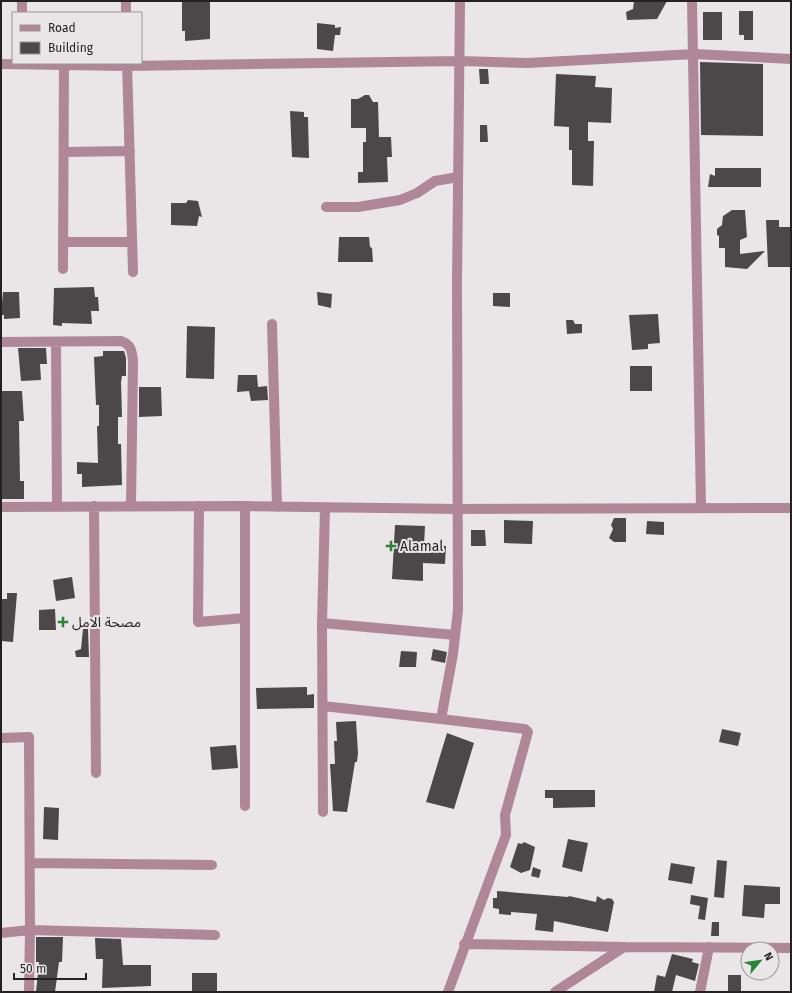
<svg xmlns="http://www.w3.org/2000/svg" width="792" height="993" font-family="'Fira Sans','Noto Sans Arabic',sans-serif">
<rect width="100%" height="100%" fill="#eae5e7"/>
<path fill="#4c4749" d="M 182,1 L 210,1 L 210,39 L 185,41 L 185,31 L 182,31 Z
M 634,1 L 667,1 L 657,19 L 627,20 L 626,12 L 633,9 Z
M 739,11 L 753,11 L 753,40 L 744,40 L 744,35 L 739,35 Z
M 703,12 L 722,12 L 722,40 L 703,40 Z
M 317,23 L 335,25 L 335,28 L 341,27 L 340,35 L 335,35 L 333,51 L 317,49 Z
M 700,62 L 763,64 L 763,136 L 701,135 Z
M 479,69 L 488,69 L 489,84 L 480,84 Z
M 556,74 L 596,76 L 595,87 L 612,88 L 611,123 L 588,122 L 588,141 L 594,141 L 593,186 L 572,185 L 572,150 L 569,150 L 569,127 L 554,126 Z
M 365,95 L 369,95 L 373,102 L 378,102 L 379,137 L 391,137 L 392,157 L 387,157 L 388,182 L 358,183 L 358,172 L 363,172 L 363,142 L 366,142 L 366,128 L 351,128 L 351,99 L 358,99 Z
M 290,111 L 304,112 L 304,117 L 308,117 L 309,158 L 292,157 Z
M 480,125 L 487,125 L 488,142 L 480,142 Z
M 715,168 L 761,168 L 761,187 L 708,187 L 710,174 L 715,176 Z
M 188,200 L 198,201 L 202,217 L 199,216 L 197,226 L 171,225 L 171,203 L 186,203 Z
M 732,210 L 745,210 L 747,237 L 740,240 L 740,254 L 765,251 L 747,269 L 725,267 L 725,248 L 719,248 L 719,236 L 717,235 L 717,229 L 722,225 L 723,216 Z
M 766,220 L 779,220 L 779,227 L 791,227 L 790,267 L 768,267 Z
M 339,237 L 369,237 L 370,247 L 372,248 L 373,262 L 338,262 Z
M 94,287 L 95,297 L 98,297 L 99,311 L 91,311 L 92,324 L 62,323 L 62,326 L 53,325 L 54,288 Z
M 3,292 L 19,292 L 20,318 L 4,319 L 4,315 L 1,315 Z
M 317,292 L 332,294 L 331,308 L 318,305 Z
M 493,293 L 510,293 L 510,307 L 493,306 Z
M 658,314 L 660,343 L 648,344 L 648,349 L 632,350 L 629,315 Z
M 566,320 L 573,320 L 575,324 L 582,324 L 582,333 L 567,334 Z
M 187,326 L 215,327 L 214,379 L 186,378 Z
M 18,348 L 46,348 L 47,364 L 40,364 L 41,380 L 21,381 Z
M 103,351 L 124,351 L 126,358 L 126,376 L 122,376 L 121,382 L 122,417 L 118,417 L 118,444 L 121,444 L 122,485 L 82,487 L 82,474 L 77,474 L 77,462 L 98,463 L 97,426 L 99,426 L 99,405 L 96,405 L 94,357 L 103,356 Z
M 630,366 L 652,366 L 652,391 L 630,391 Z
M 238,375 L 257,375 L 258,387 L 267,386 L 268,400 L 251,401 L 249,391 L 237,392 Z
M 139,387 L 161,387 L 162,416 L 139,417 Z
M 1,391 L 22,391 L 24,421 L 19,421 L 20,481 L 24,481 L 24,499 L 1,499 Z
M 614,518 L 626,518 L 626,542 L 614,542 L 609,538 L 613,529 L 611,525 Z
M 504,520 L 533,521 L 532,544 L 504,543 Z
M 647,521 L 664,522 L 664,535 L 646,534 Z
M 395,525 L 425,526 L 424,545 L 446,546 L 445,564 L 423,563 L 423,581 L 392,579 Z
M 471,530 L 485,530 L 486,546 L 471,546 Z
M 72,577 L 75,598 L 56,601 L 53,580 Z
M 7,593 L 17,593 L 13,642 L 1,641 L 1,599 L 7,599 Z
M 55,609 L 56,630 L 39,630 L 39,610 Z
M 83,629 L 88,629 L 89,657 L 76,657 L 75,651 L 81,649 Z
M 433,649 L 447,652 L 445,663 L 431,660 Z
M 401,651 L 417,652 L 416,667 L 399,667 Z
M 307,687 L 307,695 L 314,694 L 314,708 L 257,709 L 256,688 Z
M 356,721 L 358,753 L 357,762 L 355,762 L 347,812 L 333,811 L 330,764 L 335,764 L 334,741 L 337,741 L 336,722 Z
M 722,729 L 741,733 L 738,746 L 719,742 Z
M 447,733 L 474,743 L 454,809 L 426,802 Z
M 236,745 L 238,768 L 212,770 L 210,747 Z
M 545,790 L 595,790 L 595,807 L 553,808 L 553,798 L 545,798 Z
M 44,807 L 59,808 L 58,840 L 43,839 Z
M 568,839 L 588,843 L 582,872 L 562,867 Z
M 524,842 L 535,847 L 530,870 L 521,873 L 510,867 L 518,843 L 522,844 Z
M 717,860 L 727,861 L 724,898 L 714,897 Z
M 671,863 L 695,867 L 692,884 L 668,880 Z
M 533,867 L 541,870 L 539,878 L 531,876 Z
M 744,885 L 780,887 L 780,904 L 765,904 L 764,918 L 742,916 Z
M 497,891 L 568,897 L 569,896 L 596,902 L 597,896 L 604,900 L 608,898 L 612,899 L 614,902 L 608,932 L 554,921 L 553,932 L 535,930 L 537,914 L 511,912 L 511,915 L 499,914 L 499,909 L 493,908 L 493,898 L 497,898 Z
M 691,895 L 708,898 L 705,920 L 698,919 L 700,906 L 690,904 Z
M 712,922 L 719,922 L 719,936 L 711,936 Z
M 36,937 L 63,937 L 62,962 L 59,962 L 55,992 L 36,992 L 39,962 L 36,962 Z
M 95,938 L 121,939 L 123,965 L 151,965 L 151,986 L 102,988 L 103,959 L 96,959 Z
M 672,954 L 693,959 L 692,962 L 699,964 L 695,981 L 676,975 L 672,992 L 654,992 L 657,975 L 665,977 Z
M 192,973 L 217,973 L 217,992 L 192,992 Z
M 728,975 L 741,975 L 741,992 L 728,992 Z"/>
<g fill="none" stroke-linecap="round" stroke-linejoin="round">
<path stroke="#af8797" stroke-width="10" d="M 126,1 L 126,13
M 692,1 L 701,507
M 22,13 L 22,1
M 127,63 L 133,272
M 1,64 L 127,66 L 460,61 L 528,63 L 694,54 L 791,59
M 64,152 L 130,151
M 326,207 L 358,207 L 400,200 L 417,193 L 435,181 L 458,177
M 63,242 L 132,242
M 63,269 L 64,64
M 272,324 L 277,507
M 1,342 L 121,341 C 131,344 132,351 133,361 L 131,506
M 56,342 L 57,507
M 94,506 L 96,773
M 199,506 L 198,622 L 245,618
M 1,507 L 245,506 L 458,509 L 791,508
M 322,623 L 455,635
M 323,706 L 441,719
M 1,738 L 29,737 L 30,930 L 215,935
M 245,806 L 245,506
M 323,812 L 322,623 L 325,508
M 30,863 L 212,865
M 1,933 L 30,930 L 29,992
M 464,944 L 624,947 L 791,948
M 448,992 L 506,835 L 505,815 L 528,732 L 525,729 L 441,719 L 453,654 L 458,610 L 457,284 L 460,1
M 555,992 L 624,947
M 700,992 L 709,947"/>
</g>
<g fill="#298638" stroke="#eae5e7" stroke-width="1.5">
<path d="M389 540h4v4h4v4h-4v4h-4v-4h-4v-4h4z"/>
<path d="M61 616h4v4h4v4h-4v4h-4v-4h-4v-4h4z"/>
</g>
<g text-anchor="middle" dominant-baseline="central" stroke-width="4" stroke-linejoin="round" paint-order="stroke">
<g font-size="14" fill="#232121" stroke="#eae5e7" text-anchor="start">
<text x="400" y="546">Alamal</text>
<text x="72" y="622">مصحة الامل</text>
</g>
</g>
<rect width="792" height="993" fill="none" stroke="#232121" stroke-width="4"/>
<rect x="12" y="12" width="130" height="52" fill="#eae5e7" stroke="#9a9798"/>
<rect x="20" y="25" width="20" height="6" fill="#af8797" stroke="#9a9798"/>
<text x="48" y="32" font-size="12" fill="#232121">Road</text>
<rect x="20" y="42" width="20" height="12" fill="#4c4749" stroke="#9a9798"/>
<text x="48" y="52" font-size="12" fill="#232121">Building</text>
<g transform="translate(760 961) rotate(61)"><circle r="19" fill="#eae5e7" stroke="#9a9798"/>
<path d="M0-3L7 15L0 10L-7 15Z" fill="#298638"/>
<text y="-6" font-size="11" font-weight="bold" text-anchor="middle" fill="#232121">N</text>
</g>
<path d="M14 973v6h72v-6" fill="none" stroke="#232121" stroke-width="2"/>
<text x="20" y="973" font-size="12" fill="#232121" stroke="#eae5e7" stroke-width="3" paint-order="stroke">50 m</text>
</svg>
